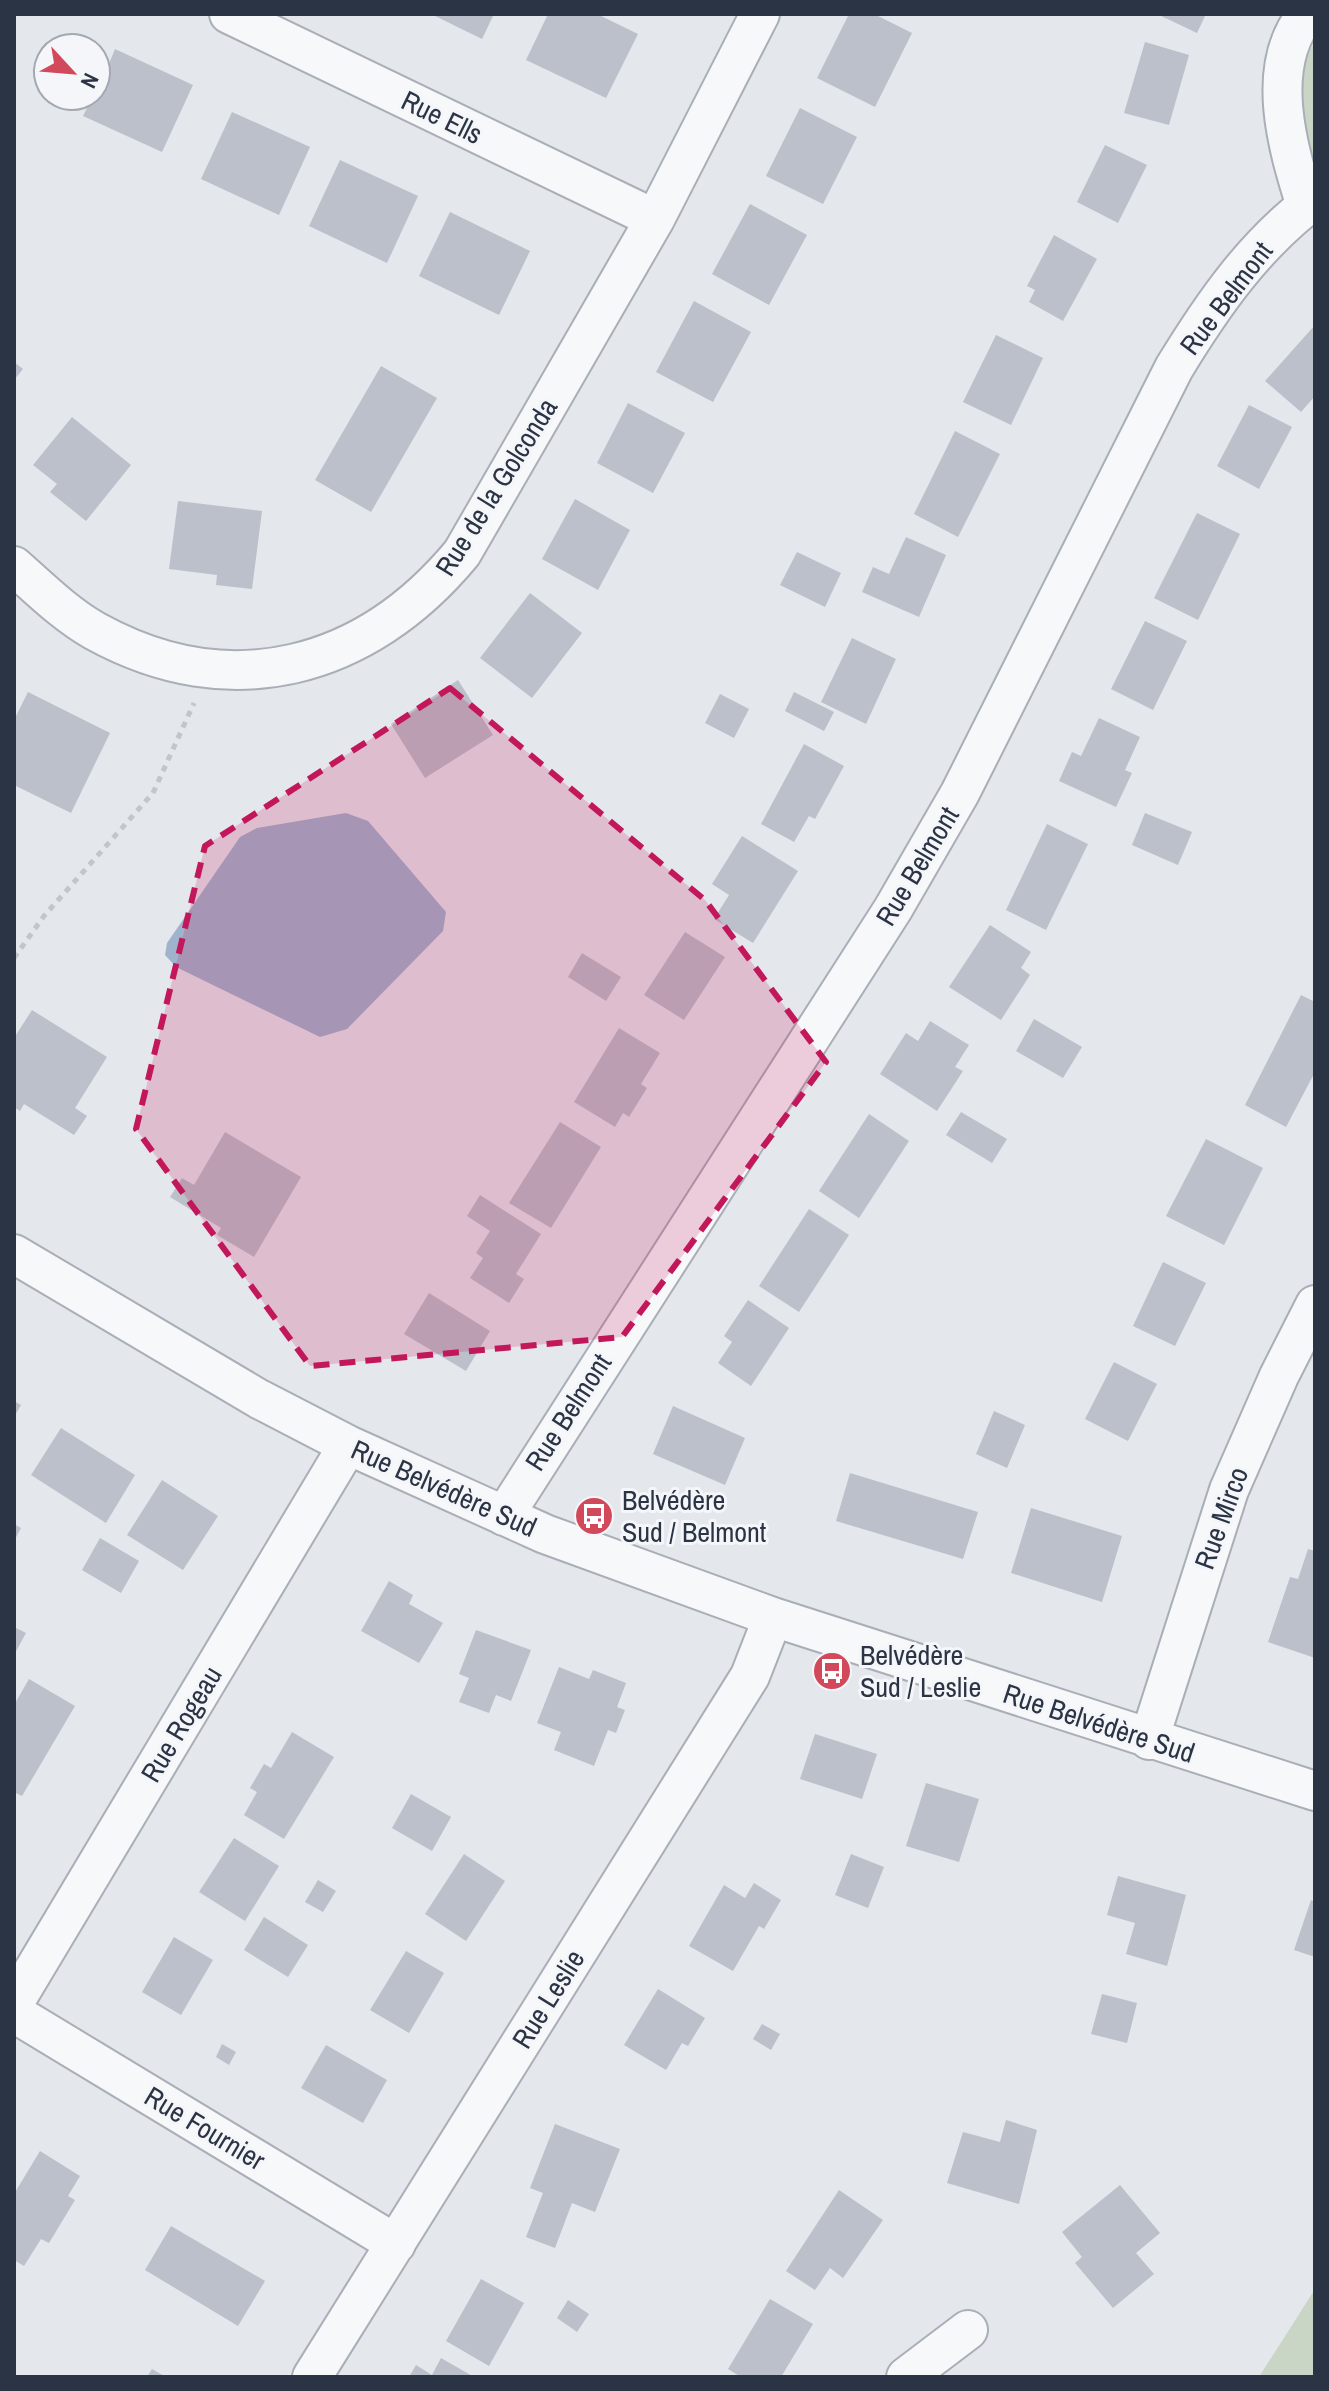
<svg xmlns="http://www.w3.org/2000/svg" width="1329" height="2391" font-family="'Archivo Narrow',sans-serif">
<rect width="100%" height="100%" fill="#e4e7ec"/>
<path fill="#c9d6c5" d="M 1315,41 L 1315,166 L 1314,167 C 1294,125 1291,82 1315,41 Z
M 1315,2289 L 1315,2377 L 1259,2377 Z"/>
<path fill="#9fb4cc" d="M 346,813 L 368,821 L 446,912 L 443,931 L 347,1029 L 320,1037 L 176,967 L 165,955 L 167,943 L 240,837 L 257,828 Z"/>
<path fill="#bbc0ca" d="M 431,14 L 494,14 L 482,39 Z
M 548,14 L 597,14 L 638,34 L 606,98 L 526,60 Z
M 849,14 L 874,14 L 912,33 L 875,107 L 817,78 Z
M 1157,14 L 1206,14 L 1197,33 Z
M 1145,42 L 1189,55 L 1169,125 L 1124,113 Z
M 115,49 L 193,85 L 162,152 L 83,116 L 93,96 L 96,96 Z
M 800,108 L 857,137 L 823,204 L 766,176 Z
M 232,112 L 310,147 L 279,215 L 201,179 Z
M 1105,145 L 1147,165 L 1118,223 L 1077,202 Z
M 340,160 L 418,196 L 387,263 L 309,226 Z
M 750,204 L 807,235 L 769,305 L 712,274 Z
M 450,212 L 530,251 L 499,315 L 419,276 Z
M 1054,235 L 1097,259 L 1063,321 L 1029,302 L 1035,290 L 1027,286 Z
M 694,301 L 751,332 L 713,402 L 656,372 Z
M 1315,325 L 1315,396 L 1301,412 L 1265,381 Z
M 996,335 L 1043,358 L 1011,425 L 963,402 Z
M 14,362 L 23,369 L 14,380 Z
M 381,366 L 437,398 L 371,512 L 315,480 Z
M 628,403 L 685,433 L 653,493 L 597,463 Z
M 1249,405 L 1292,427 L 1259,489 L 1217,466 Z
M 72,417 L 131,465 L 86,521 L 50,492 L 57,484 L 33,465 Z
M 955,431 L 1000,454 L 958,537 L 914,514 Z
M 575,499 L 630,530 L 598,590 L 542,559 Z
M 178,501 L 262,511 L 252,589 L 216,585 L 217,575 L 169,569 Z
M 1197,513 L 1240,534 L 1198,620 L 1154,598 Z
M 906,537 L 946,555 L 919,617 L 862,592 L 873,567 L 889,574 Z
M 797,552 L 841,573 L 825,607 L 780,585 Z
M 530,593 L 582,633 L 532,698 L 480,658 Z
M 1145,621 L 1187,641 L 1153,710 L 1111,689 Z
M 852,638 L 896,659 L 866,724 L 821,702 Z
M 458,680 L 493,735 L 425,778 L 391,724 Z
M 28,692 L 110,733 L 71,813 L 14,785 L 14,720 Z
M 794,692 L 834,712 L 824,731 L 785,711 Z
M 720,694 L 749,709 L 734,738 L 705,723 Z
M 1099,718 L 1140,737 L 1125,770 L 1132,773 L 1116,807 L 1059,781 L 1072,752 L 1081,756 Z
M 804,744 L 844,766 L 815,819 L 809,816 L 794,842 L 761,824 Z
M 1145,813 L 1192,832 L 1178,865 L 1132,845 Z
M 1047,824 L 1088,844 L 1046,930 L 1006,910 Z
M 742,836 L 798,871 L 753,943 L 714,919 L 729,895 L 712,884 Z
M 990,925 L 1031,952 L 1021,968 L 1030,975 L 1001,1020 L 949,987 Z
M 685,932 L 725,957 L 684,1020 L 644,995 Z
M 582,953 L 621,977 L 606,1001 L 568,977 Z
M 1301,995 L 1315,1002 L 1315,1072 L 1286,1127 L 1245,1105 Z
M 32,1010 L 107,1057 L 75,1108 L 87,1116 L 74,1135 L 24,1104 L 20,1111 L 14,1107 L 14,1038 Z
M 1034,1019 L 1082,1047 L 1063,1078 L 1016,1051 Z
M 930,1021 L 969,1045 L 955,1067 L 963,1071 L 937,1111 L 880,1074 L 906,1033 L 918,1041 Z
M 619,1028 L 660,1053 L 641,1084 L 647,1088 L 629,1117 L 623,1113 L 615,1127 L 574,1102 Z
M 961,1112 L 1007,1139 L 992,1163 L 946,1135 Z
M 869,1114 L 909,1141 L 859,1218 L 819,1191 Z
M 560,1122 L 601,1147 L 551,1228 L 509,1203 Z
M 225,1132 L 301,1177 L 254,1257 L 217,1235 L 221,1228 L 170,1197 L 182,1178 L 194,1185 Z
M 1206,1139 L 1263,1168 L 1224,1245 L 1166,1216 Z
M 480,1195 L 541,1234 L 516,1274 L 524,1279 L 509,1303 L 470,1278 L 483,1258 L 476,1253 L 490,1231 L 467,1216 Z
M 809,1209 L 849,1235 L 799,1312 L 759,1286 Z
M 1163,1262 L 1206,1283 L 1175,1346 L 1133,1326 Z
M 429,1293 L 490,1331 L 466,1371 L 404,1334 Z
M 748,1300 L 789,1328 L 751,1386 L 718,1363 L 732,1342 L 724,1336 Z
M 1114,1362 L 1157,1384 L 1128,1441 L 1085,1419 Z
M 14,1401 L 21,1405 L 14,1417 Z
M 673,1406 L 745,1438 L 725,1485 L 653,1454 Z
M 994,1411 L 1025,1425 L 1007,1468 L 976,1454 Z
M 61,1428 L 135,1475 L 106,1523 L 31,1475 Z
M 850,1473 L 978,1512 L 963,1559 L 836,1521 Z
M 162,1480 L 218,1516 L 183,1570 L 127,1535 Z
M 1031,1508 L 1122,1536 L 1102,1602 L 1011,1573 Z
M 14,1524 L 21,1528 L 14,1541 Z
M 100,1538 L 139,1561 L 121,1593 L 82,1570 Z
M 1308,1549 L 1315,1551 L 1315,1658 L 1268,1642 L 1290,1577 L 1298,1579 Z
M 389,1581 L 413,1595 L 409,1604 L 443,1623 L 419,1663 L 361,1631 Z
M 14,1627 L 26,1633 L 14,1655 Z
M 476,1630 L 531,1650 L 511,1701 L 496,1695 L 489,1713 L 459,1702 L 469,1678 L 459,1674 Z
M 559,1667 L 589,1679 L 593,1670 L 626,1683 L 617,1707 L 625,1710 L 616,1733 L 608,1730 L 594,1766 L 554,1750 L 561,1732 L 537,1723 Z
M 29,1679 L 75,1706 L 22,1796 L 14,1792 L 14,1705 Z
M 292,1732 L 334,1757 L 284,1839 L 244,1815 L 257,1792 L 250,1788 L 264,1764 L 271,1768 Z
M 815,1734 L 877,1754 L 862,1799 L 800,1779 Z
M 926,1783 L 979,1799 L 959,1862 L 906,1846 Z
M 411,1794 L 451,1817 L 432,1851 L 392,1828 Z
M 234,1838 L 279,1866 L 245,1921 L 199,1892 Z
M 464,1854 L 505,1881 L 466,1941 L 425,1914 Z
M 851,1854 L 884,1867 L 868,1908 L 835,1895 Z
M 1118,1876 L 1186,1895 L 1167,1966 L 1126,1954 L 1135,1923 L 1107,1915 Z
M 318,1880 L 336,1891 L 323,1912 L 305,1902 Z
M 754,1883 L 781,1900 L 764,1929 L 759,1926 L 733,1971 L 689,1946 L 724,1885 L 745,1898 Z
M 1311,1900 L 1315,1902 L 1315,1957 L 1294,1950 Z
M 264,1917 L 308,1945 L 288,1977 L 244,1950 Z
M 174,1937 L 213,1960 L 181,2015 L 142,1992 Z
M 406,1951 L 444,1973 L 409,2033 L 370,2010 Z
M 658,1989 L 705,2018 L 688,2046 L 682,2043 L 666,2070 L 624,2045 Z
M 1102,1994 L 1137,2003 L 1127,2043 L 1091,2034 Z
M 762,2024 L 780,2034 L 771,2050 L 753,2039 Z
M 222,2044 L 236,2052 L 229,2065 L 216,2057 Z
M 326,2045 L 387,2080 L 363,2123 L 301,2088 Z
M 1006,2120 L 1037,2130 L 1019,2204 L 947,2183 L 963,2132 L 1000,2142 Z
M 555,2124 L 620,2149 L 595,2212 L 572,2203 L 555,2248 L 526,2237 L 543,2193 L 530,2188 Z
M 40,2151 L 80,2176 L 68,2196 L 75,2200 L 49,2243 L 41,2239 L 24,2266 L 14,2260 L 14,2194 Z
M 1120,2185 L 1160,2233 L 1136,2253 L 1154,2274 L 1113,2308 L 1075,2263 L 1082,2257 L 1062,2232 Z
M 839,2190 L 883,2220 L 843,2278 L 830,2268 L 815,2290 L 786,2271 Z
M 171,2226 L 265,2281 L 238,2326 L 145,2270 Z
M 481,2279 L 524,2303 L 489,2366 L 446,2341 Z
M 770,2299 L 813,2324 L 781,2377 L 741,2377 L 728,2369 Z
M 568,2300 L 589,2314 L 577,2332 L 557,2318 Z
M 441,2358 L 474,2377 L 409,2377 L 416,2365 L 432,2375 Z
M 152,2369 L 166,2377 L 147,2377 Z"/>
<g fill="none" stroke-linecap="round" stroke-linejoin="round">
<g stroke="#a9aeb7" stroke-width="42">
<path id="minor" d="M 229,14 L 655,219
M 1306,206 C 1288,149 1263,66 1307,14
M 14,566 C 40,589 65,614 95,631 C 231,706 366,669 462,553 L 655,219 L 760,14
M 14,1254 L 259,1399 L 348,1445 L 545,1534 L 773,1617 L 1315,1791
M 504,1516 L 893,909 L 960,793 L 1174,368 C 1213,304 1254,245 1315,199
M 1149,1740 L 1229,1490 L 1279,1376 L 1315,1305
M 14,2003 L 348,1445
M 14,2013 L 396,2244
M 312,2377 L 750,1676 L 773,1617
M 906,2377 L 968,2330"/>
</g>
<path stroke="#c2c5cb" stroke-width="5" stroke-dasharray="6 6" stroke-linecap="butt" d="M 14,958 L 44,916 L 153,793 L 194,703"/>
<use href="#minor" stroke="#f7f8fa" stroke-width="38"/>
</g>
<path fill="#c2185b" fill-opacity="0.2" stroke="#c2185b" stroke-width="6" stroke-dasharray="16 10" stroke-linejoin="round" d="M 450,688 L 705,900 L 826,1062 L 622,1337 L 310,1366 L 136,1129 L 205,846 Z"/>
<defs>
<g id="bus-disc" transform="scale(2)"><circle r="9.5" fill="#d1495b" stroke="#f4f6f9"/><path d="M-5-6H5V4H4V6H2V4H-2V6H-4V4H-5ZM-3.5-4V0h7V-4ZM-3.5 1.2v1.5H-2V1.2ZM2 1.2v1.5H3.5V1.2Z" fill="#fff"/></g>
</defs>
<g fill-rule="evenodd">
<use href="#bus-disc" x="594" y="1516"/>
<use href="#bus-disc" x="832" y="1671"/>
</g>
<g text-anchor="middle" dominant-baseline="central" stroke-width="6" stroke-linejoin="round" paint-order="stroke">
<g font-size="28" fill="#2b3445" stroke="#f4f6f9">
<text transform="translate(442 117) rotate(26)">Rue Ells</text>
<text transform="translate(1226 298) rotate(-53)">Rue Belmont</text>
<text transform="translate(496 487) rotate(-58)">Rue de la Golconda</text>
<text transform="translate(917 866) rotate(-59)">Rue Belmont</text>
<text transform="translate(568 1412) rotate(-57)">Rue Belmont</text>
<text transform="translate(444 1488) rotate(24)">Rue Belvédère Sud</text>
<text transform="translate(1221 1518) rotate(-70)">Rue Mirco</text>
<text transform="translate(1099 1723) rotate(18)">Rue Belvédère Sud</text>
<text transform="translate(181 1724) rotate(-59)">Rue Rogeau</text>
<text transform="translate(548 1999) rotate(-58)">Rue Leslie</text>
<text transform="translate(205 2128) rotate(31)">Rue Fournier</text>
</g>
<g font-size="28" fill="#2b3445" stroke="#f4f6f9" text-anchor="start">
<text x="622" y="1500">Belvédère<tspan x="622" dy="32">Sud / Belmont</tspan></text>
<text x="860" y="1655">Belvédère<tspan x="860" dy="32">Sud / Leslie</tspan></text>
</g>
</g>
<rect width="1329" height="2391" fill="none" stroke="#2b3445" stroke-width="32"/>
<g transform="translate(72 72) rotate(116)"><circle r="38" fill="#f4f6f9" stroke="#a4a8b1" stroke-width="2"/>
<path d="M0-6L14 30L0 20L-14 30Z" fill="#d1495b"/>
<text y="-12" font-size="22" font-weight="bold" text-anchor="middle" fill="#2b3445">N</text>
</g>
</svg>
